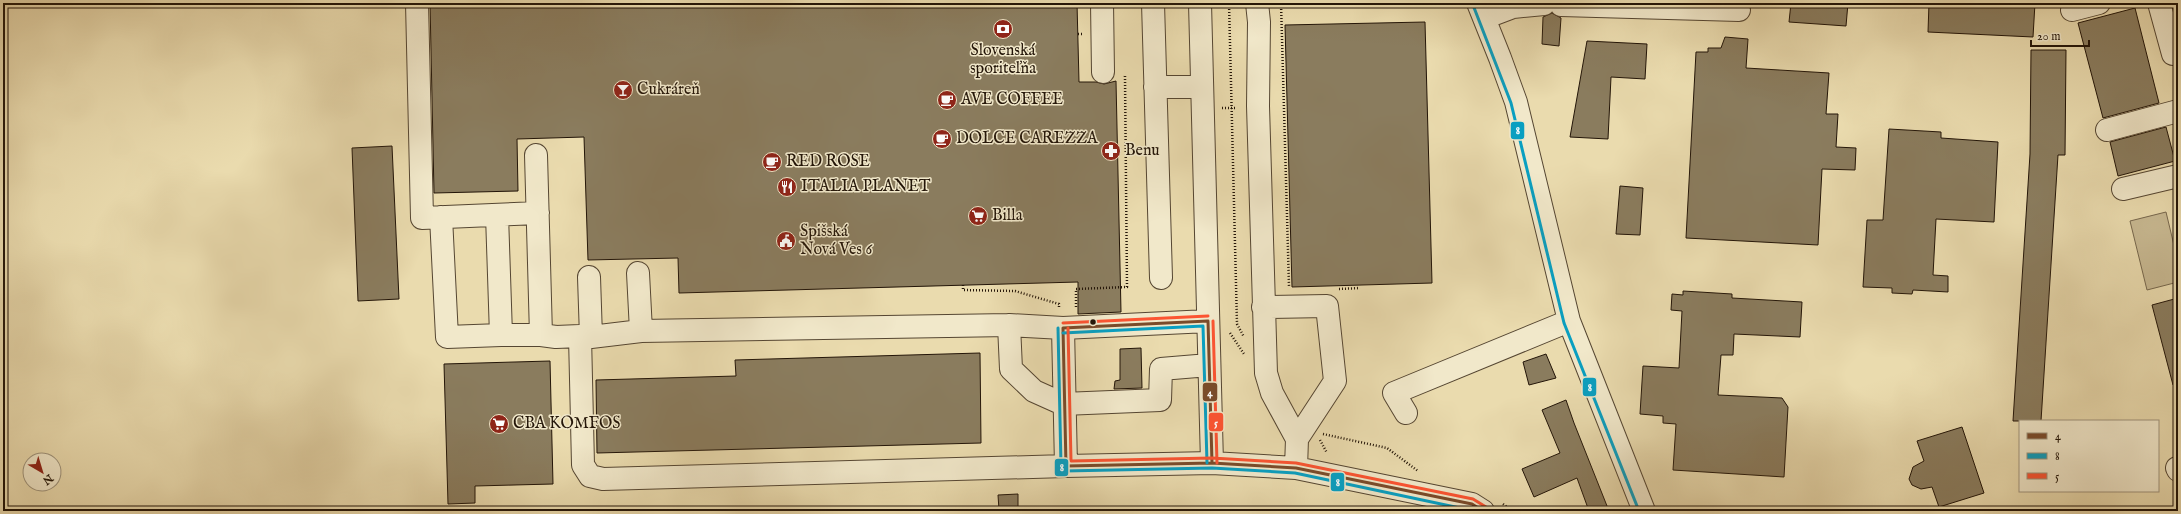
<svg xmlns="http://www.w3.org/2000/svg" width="2181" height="514" font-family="'IM FELL English',serif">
<rect width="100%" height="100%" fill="#eadbae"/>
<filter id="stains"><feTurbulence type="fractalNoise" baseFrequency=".005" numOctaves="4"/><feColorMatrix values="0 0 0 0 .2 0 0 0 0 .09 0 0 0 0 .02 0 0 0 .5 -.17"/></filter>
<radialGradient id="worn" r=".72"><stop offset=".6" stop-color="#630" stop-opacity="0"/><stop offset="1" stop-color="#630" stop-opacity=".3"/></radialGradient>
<path fill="#c8b992" stroke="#76674d" d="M 2166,212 L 2178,262 L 2178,282 L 2147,290 L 2130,221 Z"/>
<path fill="#8a7c5e" stroke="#231508" d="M 430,3 L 1077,3 L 1079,82 L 1096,82 L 1104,84 L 1116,81 L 1121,312 L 1078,314 L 1078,282 L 679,293 L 678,258 L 588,260 L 584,137 L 517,139 L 518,191 L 434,193 Z
M 1791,3 L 1848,3 L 1846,26 L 1789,22 Z
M 1929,3 L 2035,3 L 2033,37 L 1928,32 Z
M 2135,8 L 2159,103 L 2103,118 L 2078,23 Z
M 1552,13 L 1561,18 L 1559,46 L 1542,44 L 1543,17 Z
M 1425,22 L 1432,283 L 1292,287 L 1285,25 Z
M 1725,37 L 1748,39 L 1746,68 L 1829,73 L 1826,114 L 1838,114 L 1836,147 L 1856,148 L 1855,170 L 1822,169 L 1818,245 L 1686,238 L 1696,52 L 1708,52 L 1708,48 L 1721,48 Z
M 1587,41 L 1647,44 L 1645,79 L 1611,77 L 1608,139 L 1570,137 Z
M 2031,50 L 2066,50 L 2065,155 L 2058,155 L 2041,421 L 2013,421 L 2030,154 Z
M 2166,127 L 2175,161 L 2118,176 L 2110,142 Z
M 1889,129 L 1941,132 L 1941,138 L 1998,142 L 1994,222 L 1936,219 L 1933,275 L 1948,276 L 1948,292 L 1913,290 L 1912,294 L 1892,293 L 1892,288 L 1863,287 L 1867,220 L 1883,220 Z
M 392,146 L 399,299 L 358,301 L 352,148 Z
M 1620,186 L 1643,188 L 1640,235 L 1616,234 Z
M 1683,291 L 1732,294 L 1732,298 L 1802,302 L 1800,337 L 1734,334 L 1733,355 L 1721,355 L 1718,395 L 1782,398 L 1788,407 L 1784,477 L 1673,470 L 1676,424 L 1663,423 L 1663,416 L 1640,414 L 1643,366 L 1679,368 L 1682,311 L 1671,310 L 1672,294 L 1683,295 Z
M 2178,298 L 2178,384 L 2173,385 L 2152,305 Z
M 1141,348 L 1142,388 L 1114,389 L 1115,381 L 1120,380 L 1120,349 Z
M 980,353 L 981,443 L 597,453 L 596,380 L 736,376 L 735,360 Z
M 1546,354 L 1556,378 L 1529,385 L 1523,362 Z
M 550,361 L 553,484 L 475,486 L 475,503 L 448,504 L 444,364 Z
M 1566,400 L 1574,423 L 1609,511 L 1589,511 L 1577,478 L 1534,497 L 1522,469 L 1560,453 L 1542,410 Z
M 1962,427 L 1984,493 L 1939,507 L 1932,487 L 1921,489 L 1912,485 L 1909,479 L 1913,467 L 1924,461 L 1917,441 Z
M 1018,494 L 1018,510 L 999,510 L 998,495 Z"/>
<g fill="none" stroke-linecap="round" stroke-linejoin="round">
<g stroke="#554632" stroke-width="24">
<path id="minor" d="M 417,3 L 422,218 L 538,213
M 1102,3 L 1103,72
M 1153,3 L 1161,278
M 1200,3 L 1212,463
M 1257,3 L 1259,22 L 1258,106 L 1266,373 L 1272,393 L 1297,439 L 1296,468
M 1478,3 L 1500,58 L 1516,102 L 1569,321 L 1644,511
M 2159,3 L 2173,54
M 1561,5 L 1739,10
M 2072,10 L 2099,3
M 1484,18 L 1513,7 L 1544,4
M 1155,87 L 1201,87
M 2107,130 L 2178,111
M 536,155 L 541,335 L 556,337 L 580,336
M 2123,189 L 2178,176
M 441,217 L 447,337 L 501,335 L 497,215
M 638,273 L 641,331
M 589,277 L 591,337
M 1263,307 L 1327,306 L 1335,381 L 1297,439
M 1009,325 L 1011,369 L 1034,391 L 1063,404 L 1160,400 L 1161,369 L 1209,365
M 1063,328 L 1066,466 L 1212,463 L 1296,468 L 1472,504 L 1483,511
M 501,335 L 541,335
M 1406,413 L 1394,393 L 1569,321
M 1066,466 L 603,479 L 590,476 L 583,465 L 580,336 L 591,337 L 641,331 L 1009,325 L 1063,328 L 1208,321
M 2177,468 L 2178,470"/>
</g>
<path stroke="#231508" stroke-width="2.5" stroke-dasharray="1 2" stroke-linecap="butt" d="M 1229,3 L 1237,324 L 1244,337
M 1281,3 L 1289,286
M 1078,34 L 1083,34
M 1222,108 L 1237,108
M 963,285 L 963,290 L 1015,291 L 1059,304 L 1059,307
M 1339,289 L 1360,288
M 1076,307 L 1076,289 L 1127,287 L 1125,76 L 1123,76
M 1230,333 L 1244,354
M 1323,434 L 1387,448 L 1418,471
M 1320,440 L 1327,453
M 1503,504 L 1512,511"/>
<use href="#minor" stroke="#f1e8ca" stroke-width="22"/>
<g stroke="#f1e8ca" stroke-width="6">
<path id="bus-1" d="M 1208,321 L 1212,463
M 1063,328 L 1066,466 L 1212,463 L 1296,468 L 1472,504 L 1483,511
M 1063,328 L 1208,321"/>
</g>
<g stroke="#f1e8ca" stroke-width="6">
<path id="bus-2" d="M 1473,5 L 1511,103 L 1564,323 L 1639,511
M 1058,328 L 1061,466 L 1064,471 L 1212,468 L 1295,473 L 1474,511
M 1063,333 L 1203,326 L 1207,463"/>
</g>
<g stroke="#f1e8ca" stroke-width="6">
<path id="bus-3" d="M 1213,321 L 1217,463
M 1063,323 L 1208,316
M 1068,328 L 1071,461 L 1212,458 L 1296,463 L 1473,499 L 1486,507"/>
</g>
<use href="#bus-1" stroke="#7a4b2a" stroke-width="3"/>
<use href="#bus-2" stroke="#099fc1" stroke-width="3"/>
<use href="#bus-3" stroke="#fc5432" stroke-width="3"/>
</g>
<defs>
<g id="bank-disc" transform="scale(1)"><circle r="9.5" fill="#8f2418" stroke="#f1e8ca"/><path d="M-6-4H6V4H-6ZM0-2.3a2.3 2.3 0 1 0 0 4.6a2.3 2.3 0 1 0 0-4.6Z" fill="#fff"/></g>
<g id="bar-disc" transform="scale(1)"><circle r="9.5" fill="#8f2418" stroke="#f1e8ca"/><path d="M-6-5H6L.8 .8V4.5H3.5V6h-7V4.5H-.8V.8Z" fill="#fff"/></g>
<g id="cafe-disc" transform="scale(1)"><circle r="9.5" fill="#8f2418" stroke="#f1e8ca"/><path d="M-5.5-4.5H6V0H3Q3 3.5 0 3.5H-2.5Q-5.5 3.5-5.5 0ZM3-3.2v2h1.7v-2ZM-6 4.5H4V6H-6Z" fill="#fff"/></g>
<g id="pharmacy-disc" transform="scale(1)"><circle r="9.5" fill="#8f2418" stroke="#f1e8ca"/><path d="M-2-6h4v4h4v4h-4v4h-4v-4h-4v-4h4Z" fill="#fff"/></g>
<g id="restaurant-disc" transform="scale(1)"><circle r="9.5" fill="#8f2418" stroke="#f1e8ca"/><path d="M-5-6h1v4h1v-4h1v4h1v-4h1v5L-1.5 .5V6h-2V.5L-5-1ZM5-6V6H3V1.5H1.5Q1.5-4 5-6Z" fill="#fff"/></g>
<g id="supermarket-disc" transform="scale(1)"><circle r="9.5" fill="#8f2418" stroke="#f1e8ca"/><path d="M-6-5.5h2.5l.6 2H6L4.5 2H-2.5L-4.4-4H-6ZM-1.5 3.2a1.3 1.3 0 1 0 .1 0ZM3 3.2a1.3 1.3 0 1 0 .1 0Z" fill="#fff"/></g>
<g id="civic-disc" transform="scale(1)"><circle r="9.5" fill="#8f2418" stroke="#f1e8ca"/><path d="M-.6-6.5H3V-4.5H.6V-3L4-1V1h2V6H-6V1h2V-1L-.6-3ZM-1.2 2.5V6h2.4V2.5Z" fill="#fff"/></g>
</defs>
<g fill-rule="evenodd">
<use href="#bank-disc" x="1003" y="29"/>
<use href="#bar-disc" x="623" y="90"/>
<use href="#cafe-disc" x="947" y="100"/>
<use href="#cafe-disc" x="942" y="139"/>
<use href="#pharmacy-disc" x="1111" y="151"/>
<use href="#cafe-disc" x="772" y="162"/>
<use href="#restaurant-disc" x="787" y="187"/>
<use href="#supermarket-disc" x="978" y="216"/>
<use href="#civic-disc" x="786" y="241"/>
<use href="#supermarket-disc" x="499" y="424"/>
</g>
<circle fill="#231508" stroke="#f1e8ca" stroke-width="1.5" cx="1093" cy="322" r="3.5"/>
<g text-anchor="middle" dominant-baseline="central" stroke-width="3" stroke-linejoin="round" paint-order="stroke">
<g font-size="16" fill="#231508" stroke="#f1e8ca" text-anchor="start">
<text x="1003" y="51" text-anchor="middle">Slovenská<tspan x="1003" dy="18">sporiteľňa</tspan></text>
<text x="637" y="90">Cukráreň</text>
<text x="961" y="100">AVE COFFEE</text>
<text x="956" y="139">DOLCE CAREZZA</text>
<text x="1125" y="151">Benu</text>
<text x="786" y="162">RED ROSE</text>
<text x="801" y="187">ITALIA PLANET</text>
<text x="992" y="216">Billa</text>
<text x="800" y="232">Spišská<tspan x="800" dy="18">Nová Ves 6</tspan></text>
<text x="513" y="424">CBA KOMFOS</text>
</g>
</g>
<g stroke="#f1e8ca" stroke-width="1.5">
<rect x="1510" y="121" width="15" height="19" rx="4" fill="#099fc1"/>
<rect x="1582" y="377" width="15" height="20" rx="4" fill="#099fc1"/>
<rect x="1202" y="382" width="16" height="20" rx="4" fill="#7a4b2a"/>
<rect x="1208" y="412" width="16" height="20" rx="4" fill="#fc5432"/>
<rect x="1054" y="458" width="15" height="19" rx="4" fill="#099fc1"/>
<rect x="1330" y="472" width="15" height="20" rx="4" fill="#099fc1"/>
</g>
<g font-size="11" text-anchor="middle" font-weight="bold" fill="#fff">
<text x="1518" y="134">8</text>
<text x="1590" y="391">8</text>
<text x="1210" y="396">4</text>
<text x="1216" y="426">5</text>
<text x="1062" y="471">8</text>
<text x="1338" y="486">8</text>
</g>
<rect width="2181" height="514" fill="none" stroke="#eadbae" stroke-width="16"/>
<rect x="4" y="4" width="2173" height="506" fill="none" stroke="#231508" stroke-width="2"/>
<rect x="8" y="8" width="2165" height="498" fill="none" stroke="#231508"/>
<rect x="2019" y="420" width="140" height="72" fill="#f1e8ca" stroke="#9f947c"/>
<rect x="2027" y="433" width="20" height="6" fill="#7a4b2a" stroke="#9f947c"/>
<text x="2055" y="440" font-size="12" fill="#231508">4</text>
<rect x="2027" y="453" width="20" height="6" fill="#099fc1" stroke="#9f947c"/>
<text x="2055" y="460" font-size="12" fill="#231508">8</text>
<rect x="2027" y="473" width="20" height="6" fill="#fc5432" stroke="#9f947c"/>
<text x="2055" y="480" font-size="12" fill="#231508">5</text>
<g transform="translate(42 472) rotate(142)"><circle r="19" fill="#f1e8ca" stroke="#9f947c"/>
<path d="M0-3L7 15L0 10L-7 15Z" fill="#8f2418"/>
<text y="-6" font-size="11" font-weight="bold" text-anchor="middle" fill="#231508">N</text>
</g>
<path d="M2031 40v6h58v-6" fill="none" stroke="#231508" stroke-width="2"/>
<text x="2037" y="40" font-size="12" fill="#231508" stroke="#f1e8ca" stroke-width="3" paint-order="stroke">20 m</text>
<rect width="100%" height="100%" filter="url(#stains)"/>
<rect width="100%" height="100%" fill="url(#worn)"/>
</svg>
